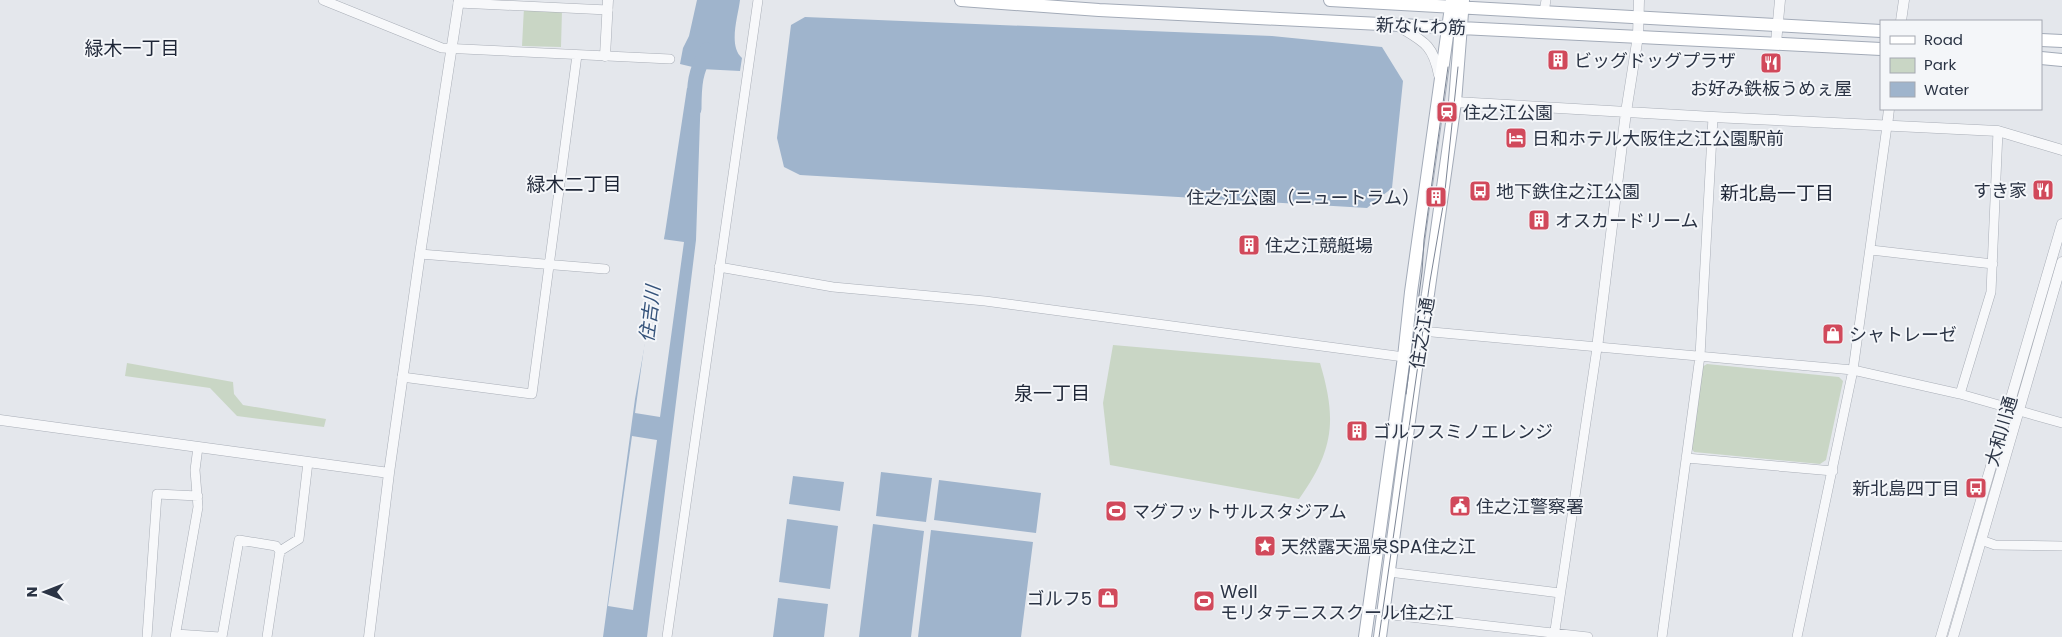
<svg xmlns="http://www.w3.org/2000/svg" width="2062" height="637" font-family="Poppins,'Noto Sans JP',sans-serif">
<rect width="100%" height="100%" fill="#e4e7ec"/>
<path fill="#c9d6c5" d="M 524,7 L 562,10 L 561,47 L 522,46 Z
M 1113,345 L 1320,363 C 1337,420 1334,450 1299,499 L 1110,465 L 1103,403 Z
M 127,363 L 233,382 L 234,394 L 243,405 L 326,419 L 324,427 L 237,416 L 210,388 L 125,376 Z
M 1707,364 L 1839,377 L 1843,381 L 1826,460 L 1820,464 L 1694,452 L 1691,448 L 1702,367 Z"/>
<path fill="#9fb4cc" d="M 697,0 L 740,0 C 738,17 728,46 742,58 L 740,71 L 701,69 L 680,64 L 683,48 L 689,36 Z
M 805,17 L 1272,36 L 1382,47 L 1403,81 L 1392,188 L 1367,208 L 800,175 L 784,167 L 777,138 L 791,25 Z
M 687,88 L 701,90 L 696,240 L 647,637 L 603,637 L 635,399 L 665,233 Z
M 881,472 L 932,478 L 926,522 L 876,516 Z
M 793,476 L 844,482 L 840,511 L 789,504 Z
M 939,480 L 1041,493 L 1036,533 L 934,520 Z
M 787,519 L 838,526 L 830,589 L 779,582 Z
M 873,524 L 924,531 L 911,637 L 859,637 Z
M 931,530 L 1033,542 L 1021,637 L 918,637 Z
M 778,598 L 828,604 L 824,637 L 773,637 Z"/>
<path fill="#e4e7ec" d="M 662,239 L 684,242 L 660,417 L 635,413 L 649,311 Z
M 632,436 L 657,440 L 633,610 L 608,606 Z"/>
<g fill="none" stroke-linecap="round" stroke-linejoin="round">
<path stroke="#9fb4cc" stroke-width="15" d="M 694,109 C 694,84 695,72 707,50"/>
<g stroke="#a9aeb7" stroke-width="10">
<path id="minor" d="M 323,0 L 442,48 L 670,59
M 458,3 L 608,10
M 1544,12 L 1546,0
M 1871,250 L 1993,264
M 420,254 L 605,269
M 719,267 L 833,287 L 985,301 L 1404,357
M 1421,331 L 1853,370 L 1960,394 L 2062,423
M 402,377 L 532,394 L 577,55
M 1960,394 L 1991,292 L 1998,131
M 1686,458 L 1833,471
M 1981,540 L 1995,545 L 2062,546
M 280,551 L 299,539 L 308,462
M 1389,572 L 1560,593
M 1383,614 L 1588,637
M 176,634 L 220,637
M 147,637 L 157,494 L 198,496
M 175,637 L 198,507 L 195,470 L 198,447
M 222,637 L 239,540 L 276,546 L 280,551 L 267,637
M 667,637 L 758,0
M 1554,637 L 1597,348
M 1662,637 L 1700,356 L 1713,117
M 1797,637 L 1853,370 L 1887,126"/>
</g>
<g stroke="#a9aeb7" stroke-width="11">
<path id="tertiary" d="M 1901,21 L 1904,0
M 1398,26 C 1423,41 1433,44 1439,75
M 1776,43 L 1780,0
M 605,56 L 608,0
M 1455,102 L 1713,117 L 1998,131 L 2062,150
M 1887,126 L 1889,109
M 1597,348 L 1626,112 L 1638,36 L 1639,0
M 0,420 L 389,473
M 369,637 L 389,473 L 420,254 L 459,0
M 1941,637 L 2062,224
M 1953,637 L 2062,262"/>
</g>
<g stroke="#a3abb8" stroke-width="14">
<path id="primary" d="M 961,0 L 1099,10 L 1881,49
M 1330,0 L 1881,31
M 2041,40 L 2062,41
M 2041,58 L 2062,60
M 1365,637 L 1404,357 L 1411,292 L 1452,0
M 1380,637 L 1421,331 L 1428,294 L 1455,102 L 1463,0"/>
</g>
<use href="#minor" stroke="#f7f8fa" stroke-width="9"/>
<use href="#tertiary" stroke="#f7f8fa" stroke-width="10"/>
<use href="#primary" stroke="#fff" stroke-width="12"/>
<path stroke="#7d8696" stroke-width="1" d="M 1406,394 L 1422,272 L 1424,240 L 1448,67
M 1379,637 L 1430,281 L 1444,200 L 1458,67"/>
</g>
<defs>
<g id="building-square" transform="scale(1.125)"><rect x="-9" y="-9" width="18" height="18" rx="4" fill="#d1495b" stroke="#f4f6f9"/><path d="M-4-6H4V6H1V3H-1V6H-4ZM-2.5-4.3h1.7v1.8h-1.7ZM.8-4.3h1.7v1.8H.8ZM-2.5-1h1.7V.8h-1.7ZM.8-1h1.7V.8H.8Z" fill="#fff"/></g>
<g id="restaurant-square" transform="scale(1.125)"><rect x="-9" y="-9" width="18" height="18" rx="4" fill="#d1495b" stroke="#f4f6f9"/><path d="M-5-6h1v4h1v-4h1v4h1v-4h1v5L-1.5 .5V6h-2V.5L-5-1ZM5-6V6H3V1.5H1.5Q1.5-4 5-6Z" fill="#fff"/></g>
<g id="station-square" transform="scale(1.125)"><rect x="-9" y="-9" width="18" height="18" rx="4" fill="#d1495b" stroke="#f4f6f9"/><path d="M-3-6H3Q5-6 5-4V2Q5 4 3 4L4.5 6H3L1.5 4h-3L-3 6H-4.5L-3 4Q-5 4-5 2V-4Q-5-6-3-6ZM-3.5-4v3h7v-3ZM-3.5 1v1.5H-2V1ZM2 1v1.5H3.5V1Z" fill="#fff"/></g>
<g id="hotel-square" transform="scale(1.125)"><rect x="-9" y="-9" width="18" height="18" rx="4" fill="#d1495b" stroke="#f4f6f9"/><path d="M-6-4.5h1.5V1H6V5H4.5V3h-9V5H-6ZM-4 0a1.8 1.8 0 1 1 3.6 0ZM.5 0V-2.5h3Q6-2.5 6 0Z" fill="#fff"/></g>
<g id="bus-square" transform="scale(1.125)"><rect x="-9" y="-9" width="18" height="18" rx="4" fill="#d1495b" stroke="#f4f6f9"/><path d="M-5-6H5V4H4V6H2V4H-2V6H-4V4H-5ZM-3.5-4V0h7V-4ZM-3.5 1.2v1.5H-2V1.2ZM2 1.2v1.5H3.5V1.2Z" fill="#fff"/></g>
<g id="shop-square" transform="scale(1.125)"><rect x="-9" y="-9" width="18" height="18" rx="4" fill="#d1495b" stroke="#f4f6f9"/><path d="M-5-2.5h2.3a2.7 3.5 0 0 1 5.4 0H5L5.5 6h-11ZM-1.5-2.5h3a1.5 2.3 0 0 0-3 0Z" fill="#fff"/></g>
<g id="civic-square" transform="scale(1.125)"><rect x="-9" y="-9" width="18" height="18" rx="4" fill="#d1495b" stroke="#f4f6f9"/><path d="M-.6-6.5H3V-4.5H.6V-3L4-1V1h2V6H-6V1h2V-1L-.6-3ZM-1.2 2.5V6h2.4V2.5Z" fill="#fff"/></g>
<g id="stadium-square" transform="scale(1.125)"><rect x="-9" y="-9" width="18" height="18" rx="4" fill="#d1495b" stroke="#f4f6f9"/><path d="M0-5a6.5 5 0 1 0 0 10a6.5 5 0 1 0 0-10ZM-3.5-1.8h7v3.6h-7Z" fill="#fff"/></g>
<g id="sight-square" transform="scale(1.125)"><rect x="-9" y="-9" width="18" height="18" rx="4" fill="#d1495b" stroke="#f4f6f9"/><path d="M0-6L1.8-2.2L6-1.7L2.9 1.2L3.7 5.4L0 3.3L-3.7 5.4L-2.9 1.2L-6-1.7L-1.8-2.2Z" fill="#fff"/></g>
</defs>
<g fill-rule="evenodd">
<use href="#building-square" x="1558" y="60"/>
<use href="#restaurant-square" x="1771" y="63"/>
<use href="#station-square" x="1447" y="112"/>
<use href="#hotel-square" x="1516" y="138"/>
<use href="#restaurant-square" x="2043" y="190"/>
<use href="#bus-square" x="1480" y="191"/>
<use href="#building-square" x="1436" y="197"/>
<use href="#building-square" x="1539" y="220"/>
<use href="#building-square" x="1249" y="245"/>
<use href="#shop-square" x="1833" y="334"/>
<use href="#building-square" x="1357" y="431"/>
<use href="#bus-square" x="1976" y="488"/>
<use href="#civic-square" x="1460" y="506"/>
<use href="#stadium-square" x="1116" y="511"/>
<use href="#sight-square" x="1265" y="546"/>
<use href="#shop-square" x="1108" y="598"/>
<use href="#stadium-square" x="1204" y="601"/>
</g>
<g text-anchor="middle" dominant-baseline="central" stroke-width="4" stroke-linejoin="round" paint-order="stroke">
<g font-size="18" fill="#2b3445" stroke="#f4f6f9">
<text transform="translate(1421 26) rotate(2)">新なにわ筋</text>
<text transform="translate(1422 333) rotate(-81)">住之江通</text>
<text transform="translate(2001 431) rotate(-74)">大和川通</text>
</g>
<g font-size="18" fill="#2b3445" stroke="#f4f6f9" text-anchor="start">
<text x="1574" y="60">ビッグドッグプラザ</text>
<text x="1771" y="88" text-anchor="middle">お好み鉄板うめぇ屋</text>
<text x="1463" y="112">住之江公園</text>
<text x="1532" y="138">日和ホテル大阪住之江公園駅前</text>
<text x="2027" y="190" text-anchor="end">すき家</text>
<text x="1496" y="191">地下鉄住之江公園</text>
<text x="1420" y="197" text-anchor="end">住之江公園（ニュートラム）</text>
<text x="1555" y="220">オスカードリーム</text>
<text x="1265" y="245">住之江競艇場</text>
<text x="1849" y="334">シャトレーゼ</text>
<text x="1373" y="431">ゴルフスミノエレンジ</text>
<text x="1960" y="488" text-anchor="end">新北島四丁目</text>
<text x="1476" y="506">住之江警察署</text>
<text x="1132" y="511">マグフットサルスタジアム</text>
<text x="1281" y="546">天然露天溫泉SPA住之江</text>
<text x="1220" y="591">Well<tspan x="1220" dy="21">モリタテニススクール住之江</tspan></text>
<text x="1092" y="598" text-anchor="end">ゴルフ5</text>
</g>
<g font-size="19" fill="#1d2536" stroke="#f4f6f9">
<text x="132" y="48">緑木一丁目</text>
<text x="574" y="184">緑木二丁目</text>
<text x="1777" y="193">新北島一丁目</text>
<text x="1052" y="393">泉一丁目</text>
</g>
<g font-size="19" font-style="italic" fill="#34527a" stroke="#f4f6f9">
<text transform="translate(650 314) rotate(-83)">住吉川</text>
</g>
</g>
<rect x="1880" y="20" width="162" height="90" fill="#f4f6f9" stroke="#a4a8b1"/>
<rect x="1890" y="36" width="25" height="8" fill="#ffffff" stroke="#a4a8b1"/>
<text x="1924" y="45" font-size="15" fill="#2b3445">Road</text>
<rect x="1890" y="58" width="25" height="15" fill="#c9d6c5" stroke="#a4a8b1"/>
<text x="1924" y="70" font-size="15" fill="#2b3445">Park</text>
<rect x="1890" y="82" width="25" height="15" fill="#9fb4cc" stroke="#a4a8b1"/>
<text x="1924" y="95" font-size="15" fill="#2b3445">Water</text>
<g transform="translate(45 592) rotate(270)" stroke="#f4f6f9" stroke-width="4" paint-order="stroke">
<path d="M0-4L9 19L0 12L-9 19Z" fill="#2b3445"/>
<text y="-8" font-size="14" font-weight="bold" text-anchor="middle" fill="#2b3445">N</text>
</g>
</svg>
